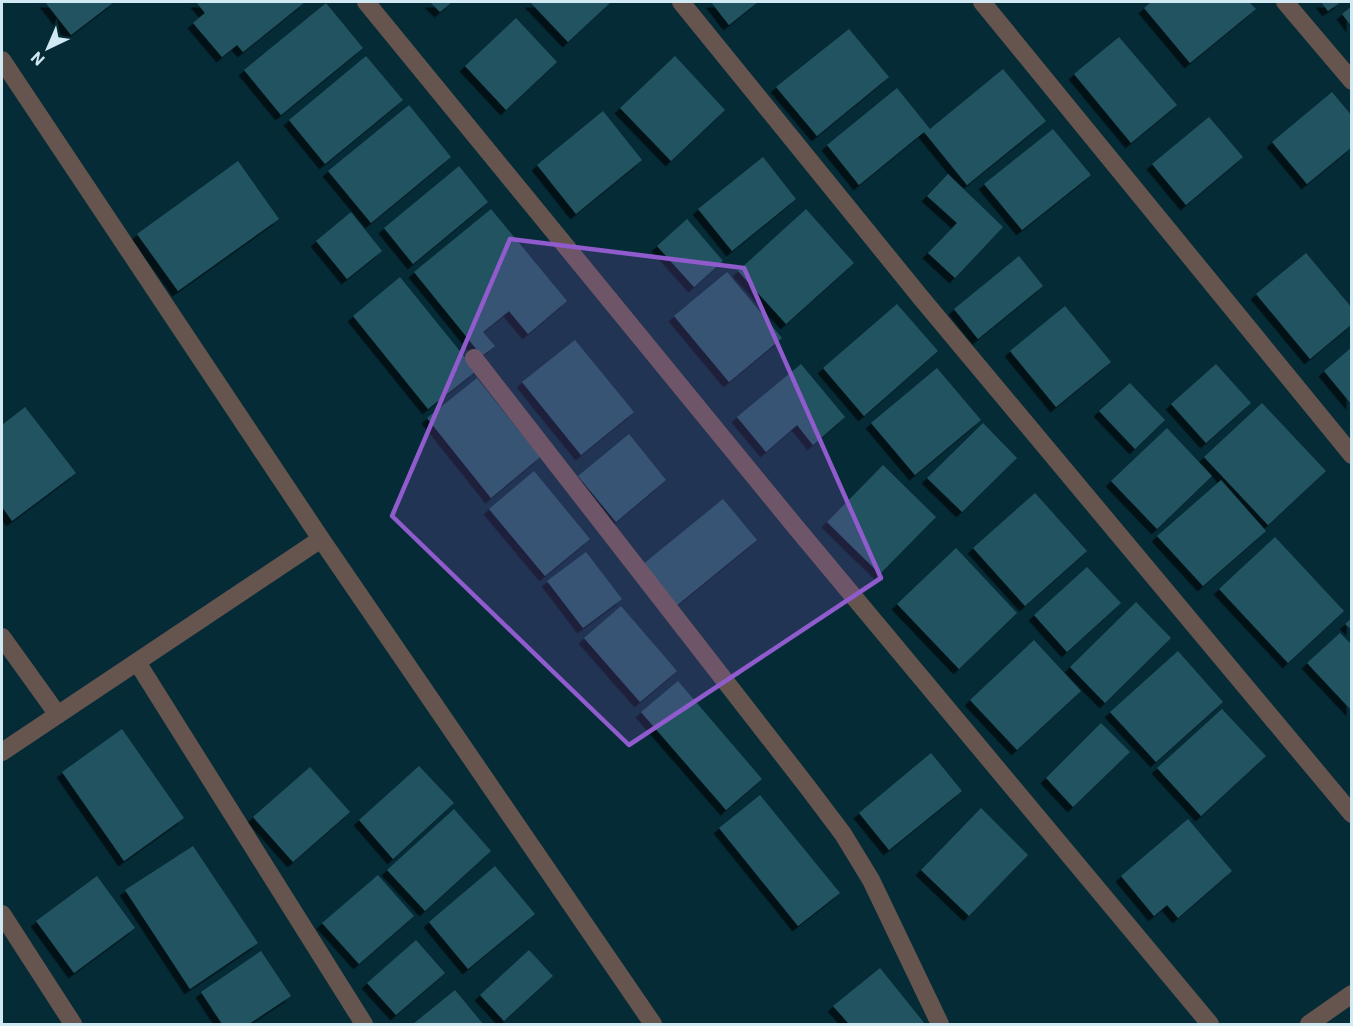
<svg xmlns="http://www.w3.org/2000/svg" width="1353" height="1026" font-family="Roboto,sans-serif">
<defs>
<filter id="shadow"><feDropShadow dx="-5.5" dy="5.5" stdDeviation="0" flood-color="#0009"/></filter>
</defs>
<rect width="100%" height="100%" fill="#052b36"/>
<path fill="#235260" filter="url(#shadow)" d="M 45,2 L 114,2 L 71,35 Z
M 196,2 L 305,2 L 243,52 L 237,45 L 222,57 L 193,23 L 205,13 Z
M 430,2 L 452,2 L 440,12 Z
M 530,2 L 611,2 L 568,42 Z
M 711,2 L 758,2 L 729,25 Z
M 1151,2 L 1249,2 L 1256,9 L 1190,63 L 1144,8 Z
M 1321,2 L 1341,2 L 1328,11 Z
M 326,3 L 363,48 L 281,115 L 244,70 Z
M 1352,6 L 1352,27 L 1342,14 Z
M 516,18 L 557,62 L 506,110 L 465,66 Z
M 849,29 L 889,77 L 817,136 L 776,87 Z
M 1119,37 L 1177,105 L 1131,143 L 1074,74 Z
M 366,56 L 403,100 L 325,164 L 289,120 Z
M 675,56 L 725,110 L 671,161 L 620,108 Z
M 1003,69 L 1046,121 L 967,185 L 924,132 L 859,185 L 827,145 L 897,88 L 930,129 Z
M 1332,92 L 1352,116 L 1352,147 L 1307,184 L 1272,142 Z
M 409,105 L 451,157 L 371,223 L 328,171 Z
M 603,111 L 642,160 L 576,214 L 537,165 Z
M 1209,117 L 1243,157 L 1186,205 L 1152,164 Z
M 1053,129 L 1091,175 L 1022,230 L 984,184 Z
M 763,157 L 796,199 L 732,251 L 698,209 Z
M 238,161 L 279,219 L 178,291 L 137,234 Z
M 459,166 L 488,202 L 413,264 L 384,228 Z
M 948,174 L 1003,227 L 955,278 L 928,253 L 957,223 L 927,196 Z
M 491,209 L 567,301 L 528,334 L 509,311 L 483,332 L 495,346 L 482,356 L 414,272 Z
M 806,209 L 854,263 L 786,324 L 738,271 Z
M 351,212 L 382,251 L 347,279 L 316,241 Z
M 687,219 L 723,261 L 694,287 L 657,246 Z
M 1306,253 L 1352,308 L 1352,324 L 1310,359 L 1256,294 Z
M 1019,256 L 1043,286 L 978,339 L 954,309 Z
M 727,272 L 782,338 L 729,382 L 674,316 Z
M 400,277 L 476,371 L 428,409 L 353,316 Z
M 897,304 L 938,351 L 864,416 L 823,368 Z
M 1065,306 L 1111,362 L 1056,407 L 1010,351 Z
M 575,340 L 634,412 L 581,455 L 522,382 Z
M 1352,347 L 1352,405 L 1324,371 Z
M 801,364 L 845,417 L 813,445 L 797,425 L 766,452 L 737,417 Z
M 1216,364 L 1251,403 L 1206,443 L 1171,404 Z
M 937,368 L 981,420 L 915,475 L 871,423 Z
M 477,378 L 540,457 L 491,498 L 427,418 Z
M 1130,383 L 1165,420 L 1135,449 L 1099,411 Z
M 1262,403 L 1326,471 L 1268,525 L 1204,457 Z
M 25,407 L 76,473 L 12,521 L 2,507 L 2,425 Z
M 983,423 L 1017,458 L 962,512 L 927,478 Z
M 1167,428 L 1212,476 L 1157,529 L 1111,481 Z
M 629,434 L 666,480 L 616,522 L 578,476 Z
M 883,465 L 936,517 L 880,574 L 827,522 Z
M 534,471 L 590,539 L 545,576 L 489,509 Z
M 1221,480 L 1266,531 L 1203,586 L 1157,536 Z
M 1035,493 L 1087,551 L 1025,606 L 973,548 Z
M 723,499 L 757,540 L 676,606 L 642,565 Z
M 1275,537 L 1344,611 L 1288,663 L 1219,589 Z
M 956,548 L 1017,613 L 959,669 L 897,604 Z
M 586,552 L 622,599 L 583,628 L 547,581 Z
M 1087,567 L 1121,603 L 1067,652 L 1034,615 Z
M 1136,602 L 1171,638 L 1105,703 L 1070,667 Z
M 621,606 L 677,671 L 640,702 L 584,638 Z
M 1352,618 L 1352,630 L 1345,624 Z
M 1340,633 L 1352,645 L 1352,711 L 1307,663 Z
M 1034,640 L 1081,691 L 1017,750 L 970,700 Z
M 1178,651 L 1223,702 L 1156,762 L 1110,712 Z
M 678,681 L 762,779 L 726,810 L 641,712 Z
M 1222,709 L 1266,756 L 1201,816 L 1157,768 Z
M 1101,723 L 1130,752 L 1073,807 L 1046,778 Z
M 122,729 L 184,818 L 124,861 L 62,772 Z
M 931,753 L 962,791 L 889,850 L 859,813 Z
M 419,766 L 454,803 L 393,859 L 359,820 Z
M 310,767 L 350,812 L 293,862 L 253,817 Z
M 760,795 L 840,893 L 798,926 L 719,828 Z
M 981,808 L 1028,855 L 969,916 L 921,870 Z
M 454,809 L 491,851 L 425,911 L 387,870 Z
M 1188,819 L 1232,871 L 1178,918 L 1167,905 L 1154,916 L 1121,876 Z
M 193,846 L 258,943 L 190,989 L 125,890 Z
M 495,866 L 535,914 L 468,969 L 429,922 Z
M 378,875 L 414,916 L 359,964 L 322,923 Z
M 97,876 L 135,928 L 74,973 L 36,921 Z
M 416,940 L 445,973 L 396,1015 L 367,983 Z
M 529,950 L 553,976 L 504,1021 L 480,995 Z
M 261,951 L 291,996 L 249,1024 L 222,1024 L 201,992 Z
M 880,968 L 925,1024 L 849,1024 L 833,1006 Z
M 455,990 L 483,1024 L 413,1024 Z"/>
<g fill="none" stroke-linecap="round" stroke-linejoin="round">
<path stroke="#66544e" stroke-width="18" d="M 366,2 L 794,525 L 1210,1024
M 681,2 L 922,299 L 1352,814
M 982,2 L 1352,455
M 1285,2 L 1352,81
M 2,60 L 321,539 L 653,1024
M 474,358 L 806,785 L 843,834 L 871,880 L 940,1024
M 2,637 L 58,715
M 137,662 L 364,1024
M 2,752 L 321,539
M 2,914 L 73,1024
M 1309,1024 L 1352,994"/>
</g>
<path fill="#905bcc" fill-opacity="0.2" stroke="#905bcc" stroke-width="4.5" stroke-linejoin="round" d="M 510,239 L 744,268 L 881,578 L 629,745 L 392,516 Z"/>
<rect width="1353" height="1026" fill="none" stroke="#d1e9f2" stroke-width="6"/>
<g transform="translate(48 48) rotate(224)" stroke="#052b36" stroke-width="4.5" paint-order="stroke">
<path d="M0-4.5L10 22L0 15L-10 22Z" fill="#d1e9f2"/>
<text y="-9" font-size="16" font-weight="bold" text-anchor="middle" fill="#d1e9f2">N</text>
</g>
</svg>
